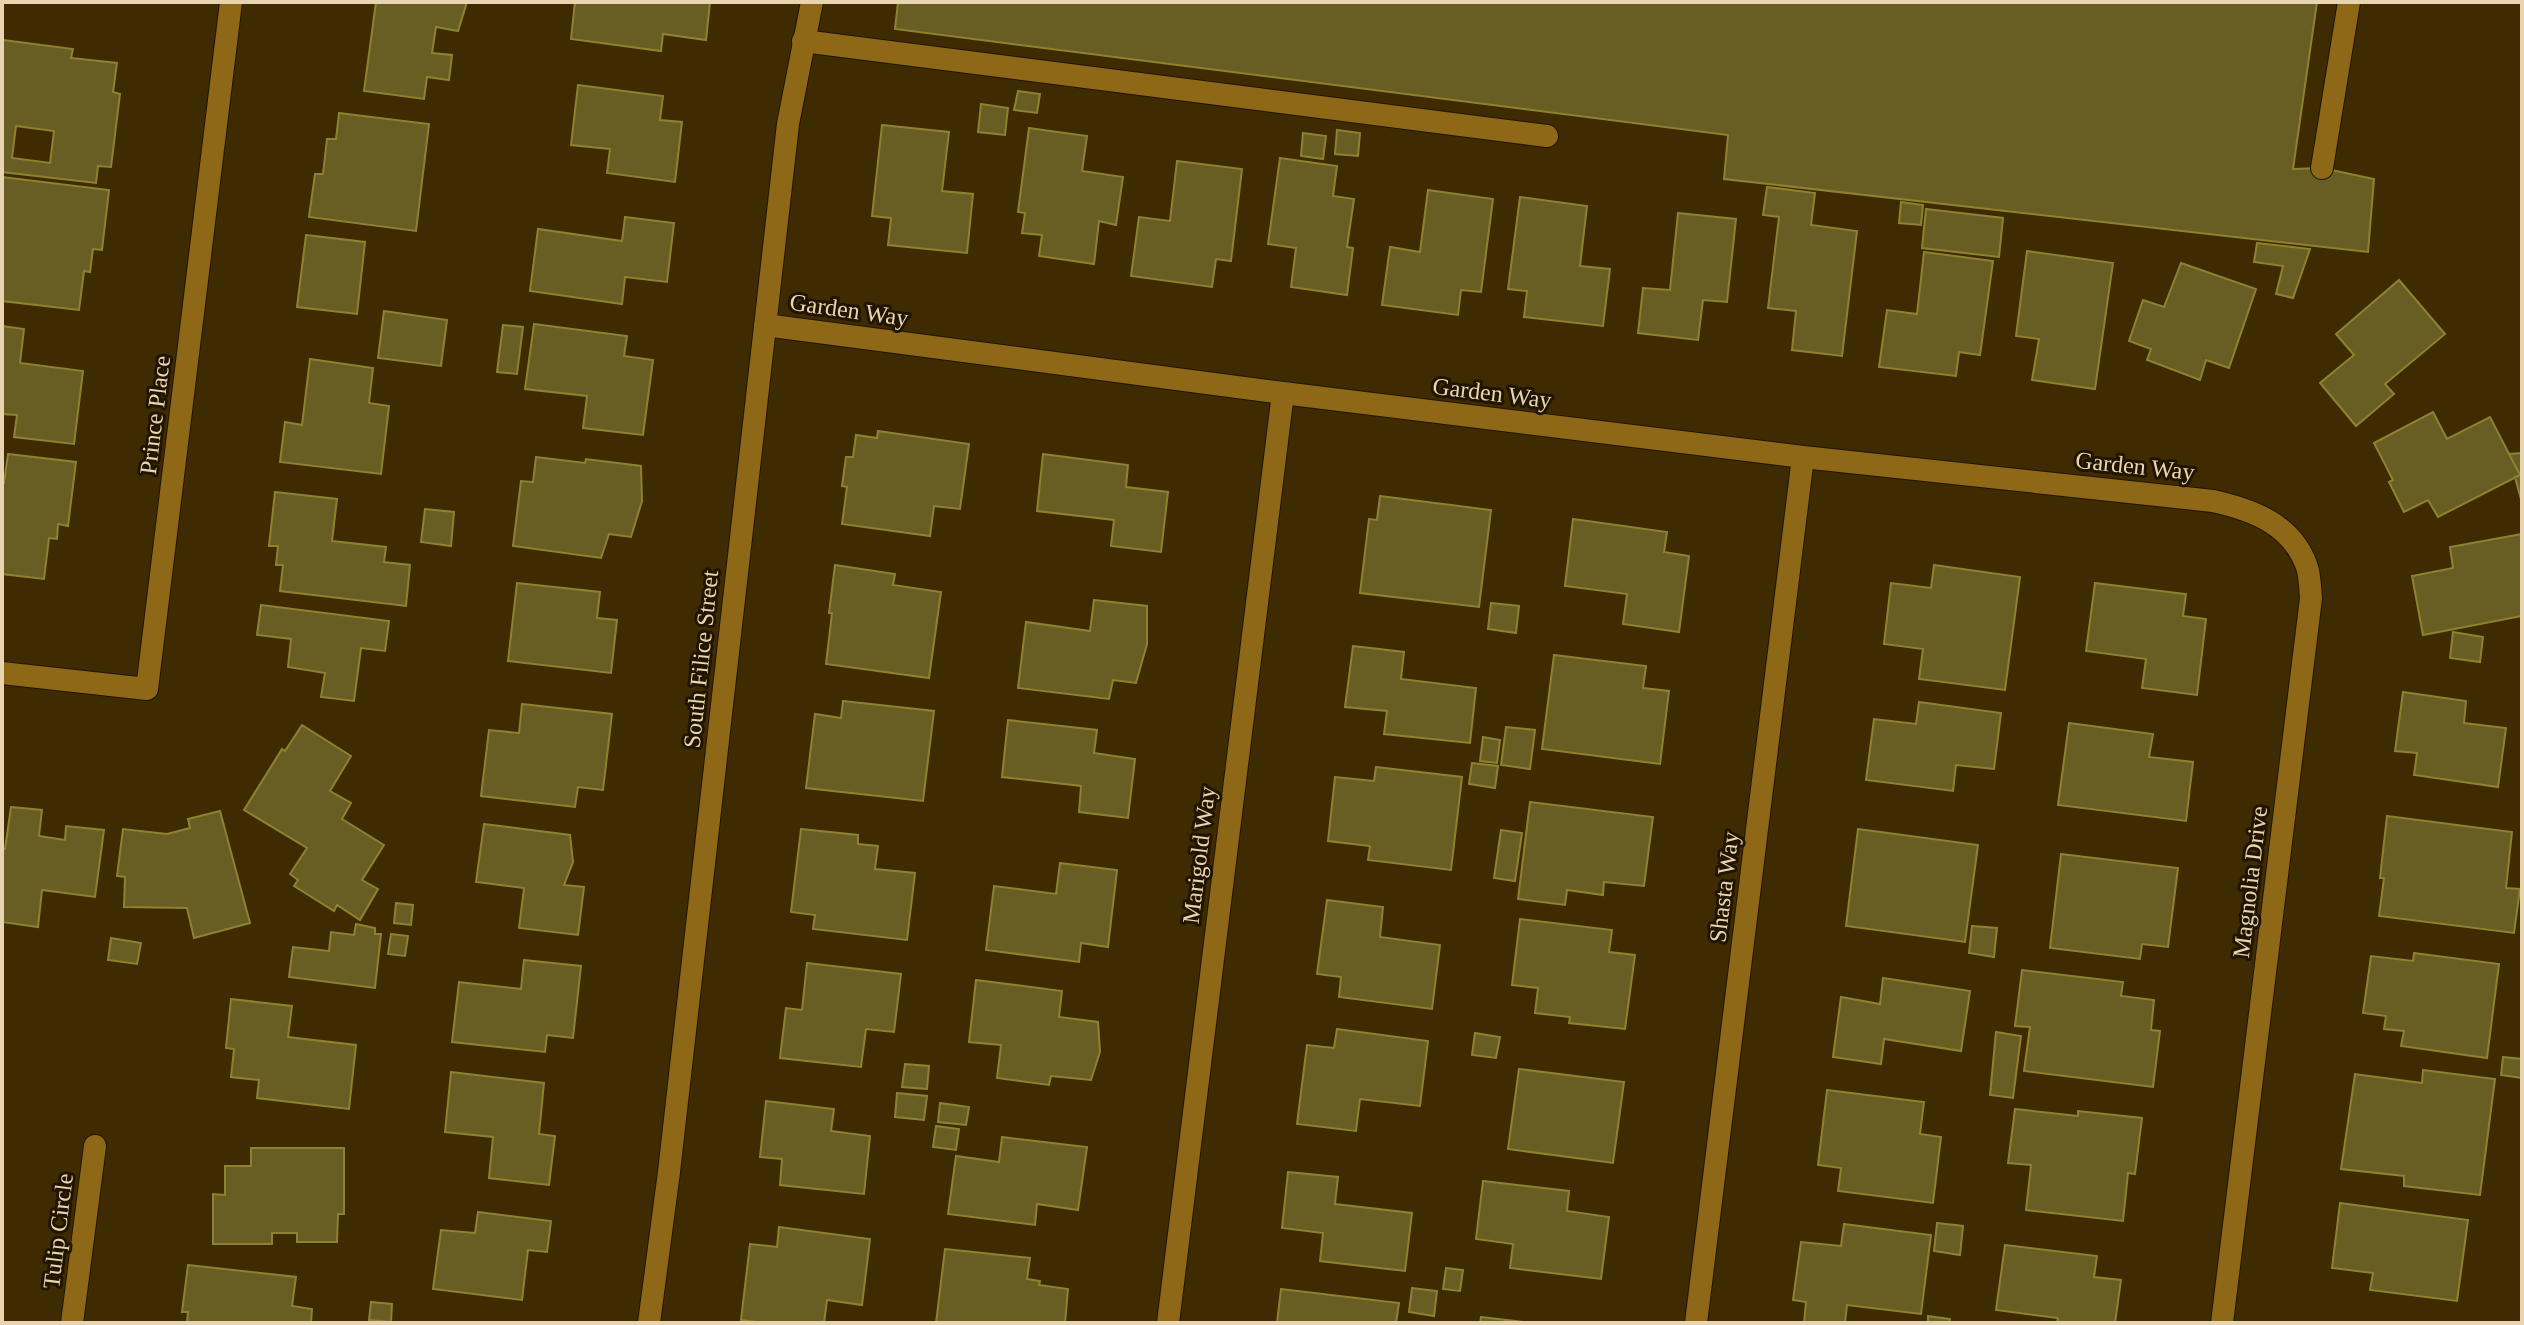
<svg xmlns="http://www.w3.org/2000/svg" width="2524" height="1325" font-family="'Times New Roman',serif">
<rect width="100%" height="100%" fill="#3f2b01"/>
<path fill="#685e24" stroke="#8f822f" stroke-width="2" fill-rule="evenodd" d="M 376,2 L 467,2 L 458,31 L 436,27 L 432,53 L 452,55 L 449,80 L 427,77 L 424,99 L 364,91 Z
M 575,2 L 710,2 L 706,40 L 663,34 L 661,51 L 571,39 Z
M 898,2 L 2317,2 L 2293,169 L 2322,168 L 2374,179 L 2368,252 L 1724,179 L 1728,135 L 895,29 Z
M 3,40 L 73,49 L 71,58 L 117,63 L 113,92 L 120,94 L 111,167 L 98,166 L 96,183 L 2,172 ZM 16,126 L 54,131 L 50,163 L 12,158 Z
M 578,85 L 663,96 L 660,120 L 682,122 L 675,182 L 607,173 L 610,149 L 571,145 Z
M 1018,91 L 1040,94 L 1037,113 L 1014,110 Z
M 981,104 L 1008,108 L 1005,135 L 978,132 Z
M 339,113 L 429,124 L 416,231 L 309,217 L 315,174 L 323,174 L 327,139 L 336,139 Z
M 882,125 L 949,132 L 942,191 L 973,194 L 967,253 L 888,245 L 891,218 L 872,216 Z
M 1029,128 L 1087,136 L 1082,171 L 1123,177 L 1116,225 L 1099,221 L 1094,264 L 1039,256 L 1042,235 L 1022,233 L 1025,213 L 1018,212 Z
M 1337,130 L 1360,133 L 1358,156 L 1335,154 Z
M 1303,133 L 1326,136 L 1323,159 L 1301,156 Z
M 1280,158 L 1337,166 L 1333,196 L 1354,199 L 1347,247 L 1353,248 L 1347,295 L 1291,287 L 1296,248 L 1268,244 Z
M 1177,161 L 1242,169 L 1231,261 L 1216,259 L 1212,287 L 1131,276 L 1139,217 L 1170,221 Z
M 2,177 L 109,190 L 102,250 L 93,249 L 90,272 L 84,271 L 79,310 L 2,301 Z
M 1767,187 L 1815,193 L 1811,225 L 1857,231 L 1842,356 L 1792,350 L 1796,311 L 1768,308 L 1779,217 L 1763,215 Z
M 1428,190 L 1493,199 L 1481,292 L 1461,290 L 1458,315 L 1382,305 L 1390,247 L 1420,252 Z
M 1520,197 L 1587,206 L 1580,266 L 1610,269 L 1603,326 L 1524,317 L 1527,291 L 1508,289 Z
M 1901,202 L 1923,205 L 1921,225 L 1899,223 Z
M 1926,209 L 2003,218 L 1999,257 L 1922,248 Z
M 1678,213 L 1736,219 L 1727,302 L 1703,300 L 1698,340 L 1638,333 L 1643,288 L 1670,290 Z
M 625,217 L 674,223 L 667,282 L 625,277 L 622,304 L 530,291 L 538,229 L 622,241 Z
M 306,235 L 365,242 L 357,314 L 297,307 Z
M 2257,243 L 2310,249 L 2293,298 L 2276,294 L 2283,266 L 2254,262 Z
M 2027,251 L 2113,263 L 2095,389 L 2032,380 L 2039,339 L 2016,336 Z
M 1924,252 L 1993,261 L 1980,355 L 1959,352 L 1956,376 L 1879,367 L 1887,310 L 1917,314 Z
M 2181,263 L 2256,289 L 2229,368 L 2206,360 L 2200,380 L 2147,360 L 2151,349 L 2129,341 L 2143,300 L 2164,307 Z
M 2399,280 L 2445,334 L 2385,384 L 2394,394 L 2356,426 L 2320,383 L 2354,355 L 2336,334 Z
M 384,311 L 447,320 L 441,366 L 378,358 Z
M 534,324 L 627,336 L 624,356 L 653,360 L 643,435 L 583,428 L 587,396 L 525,389 Z
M 503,325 L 523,327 L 517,374 L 497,372 Z
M 2,326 L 24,329 L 20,363 L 83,371 L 74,444 L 14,437 L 17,415 L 2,414 Z
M 310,359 L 373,368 L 369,403 L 389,406 L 381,474 L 280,462 L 285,422 L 302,425 Z
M 2433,412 L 2447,439 L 2490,417 L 2520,475 L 2438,517 L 2428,500 L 2404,512 L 2389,482 L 2393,480 L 2374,443 Z
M 878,431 L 969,444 L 960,509 L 934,506 L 930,536 L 842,524 L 847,487 L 842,486 L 846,457 L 853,457 L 856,435 L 877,438 Z
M 2522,453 L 2522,503 L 2515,477 L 2520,475 L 2509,454 Z
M 8,454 L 76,462 L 68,526 L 58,524 L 57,539 L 49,538 L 44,579 L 2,574 L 2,483 L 4,483 Z
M 1043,454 L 1128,465 L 1126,487 L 1168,492 L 1161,552 L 1111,546 L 1114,520 L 1037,511 Z
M 536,457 L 585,463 L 586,459 L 641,466 L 642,501 L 631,537 L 609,534 L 601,558 L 513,546 L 521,481 L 533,482 Z
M 275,492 L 337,499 L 332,541 L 386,547 L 384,562 L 410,565 L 406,606 L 280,591 L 283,565 L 276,565 L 278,546 L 269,546 Z
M 1380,496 L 1491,510 L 1479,607 L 1360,593 L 1369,519 L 1377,520 Z
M 425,509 L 454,512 L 451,546 L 421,542 Z
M 1573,519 L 1667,532 L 1664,552 L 1689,556 L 1679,632 L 1623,624 L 1627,594 L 1565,586 Z
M 2522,534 L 2522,616 L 2423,635 L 2412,576 L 2453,568 L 2450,547 Z
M 835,565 L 895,574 L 893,585 L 941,592 L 929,678 L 826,664 L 832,613 L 829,613 Z
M 1934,565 L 2020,577 L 2005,690 L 1919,679 L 1923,649 L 1884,644 L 1891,583 L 1931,588 Z
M 517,583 L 600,592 L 597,618 L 617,620 L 611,673 L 508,661 Z
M 2095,583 L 2186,594 L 2183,616 L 2206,619 L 2197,695 L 2142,688 L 2146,659 L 2086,651 Z
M 1094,600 L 1147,606 L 1147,644 L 1136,683 L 1113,680 L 1109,699 L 1018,688 L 1026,622 L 1090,631 Z
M 1491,603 L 1519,606 L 1516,633 L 1488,629 Z
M 261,605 L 389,621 L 385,651 L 361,648 L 354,701 L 321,697 L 325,673 L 288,667 L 291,639 L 257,635 Z
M 2453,632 L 2483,637 L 2480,662 L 2450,658 Z
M 1353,646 L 1404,652 L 1401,679 L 1476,688 L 1470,743 L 1384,734 L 1387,711 L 1345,707 Z
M 1554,655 L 1646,666 L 1643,688 L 1669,691 L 1660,764 L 1542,749 Z
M 2403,692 L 2466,701 L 2464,723 L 2506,728 L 2498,787 L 2414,775 L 2417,753 L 2395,751 Z
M 843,701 L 934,711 L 923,801 L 806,788 L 815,714 L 841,718 Z
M 1919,702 L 2001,713 L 1994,769 L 1956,765 L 1953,791 L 1866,780 L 1874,719 L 1916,724 Z
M 522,704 L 612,714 L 603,790 L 578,787 L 575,807 L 481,796 L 489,730 L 519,733 Z
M 1008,720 L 1097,730 L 1094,753 L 1135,759 L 1128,818 L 1079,812 L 1081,786 L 1002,777 Z
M 2069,723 L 2153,734 L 2149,757 L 2193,762 L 2186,821 L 2058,805 Z
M 302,725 L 351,756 L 330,791 L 351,803 L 342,819 L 384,845 L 362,880 L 378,889 L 360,920 L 337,905 L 334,911 L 294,886 L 298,880 L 290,874 L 307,848 L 244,810 L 282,749 L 285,751 Z
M 1506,727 L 1535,730 L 1530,769 L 1501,765 Z
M 1483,737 L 1500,740 L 1497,763 L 1480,761 Z
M 1472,763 L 1498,766 L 1495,788 L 1469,784 Z
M 1376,767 L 1462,777 L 1451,870 L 1368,860 L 1370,846 L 1328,841 L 1335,777 L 1374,781 Z
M 1530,802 L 1653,817 L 1644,886 L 1604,882 L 1603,895 L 1567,890 L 1565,905 L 1518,899 Z
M 11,807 L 42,810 L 39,836 L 65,840 L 66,826 L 104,830 L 95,897 L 42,890 L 38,927 L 2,922 L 2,849 L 5,849 Z
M 220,811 L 250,923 L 194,938 L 187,908 L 124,907 L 125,877 L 117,876 L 123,829 L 167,834 L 190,828 L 188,819 Z
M 2387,816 L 2512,832 L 2506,888 L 2520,889 L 2514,933 L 2379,916 L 2384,878 L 2380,878 Z
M 484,824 L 570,835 L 573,862 L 564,885 L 584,887 L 578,935 L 519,928 L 524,888 L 476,882 Z
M 801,829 L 858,835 L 858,844 L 878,846 L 875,869 L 915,873 L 907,940 L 813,929 L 815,915 L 791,912 Z
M 1858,829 L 1978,845 L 1965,942 L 1846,926 Z
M 1501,830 L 1522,833 L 1515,881 L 1494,878 Z
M 2061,854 L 2178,868 L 2168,947 L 2142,944 L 2140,959 L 2050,948 Z
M 1060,863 L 1117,870 L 1108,947 L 1081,943 L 1079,962 L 986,950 L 994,886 L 1056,894 Z
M 1327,900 L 1383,907 L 1380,937 L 1440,945 L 1432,1009 L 1339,997 L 1341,977 L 1317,974 Z
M 396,903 L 413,905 L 411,925 L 394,923 Z
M 1520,919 L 1612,930 L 1609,952 L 1635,955 L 1625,1029 L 1569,1023 L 1570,1017 L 1535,1013 L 1538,988 L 1512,985 Z
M 356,924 L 375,928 L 375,934 L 381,934 L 375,988 L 289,977 L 293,947 L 329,951 L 331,932 L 354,935 Z
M 1972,926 L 1997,928 L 1994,957 L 1969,953 Z
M 391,934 L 408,936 L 405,956 L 388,954 Z
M 111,938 L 141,943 L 137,964 L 108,960 Z
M 2414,953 L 2499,964 L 2487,1058 L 2401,1046 L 2404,1031 L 2384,1029 L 2386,1016 L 2363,1013 L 2371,956 L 2413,961 Z
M 524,960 L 581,966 L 573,1038 L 547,1035 L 545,1052 L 452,1042 L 459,982 L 521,989 Z
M 807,963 L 901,974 L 894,1032 L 866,1029 L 861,1067 L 780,1058 L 786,1008 L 802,1010 Z
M 2022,970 L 2123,982 L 2121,996 L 2154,1000 L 2151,1030 L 2160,1031 L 2153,1087 L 2024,1071 L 2030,1027 L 2015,1026 Z
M 1883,978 L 1970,991 L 1961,1051 L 1884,1039 L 1881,1064 L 1833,1057 L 1841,997 L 1880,1004 Z
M 976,980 L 1062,991 L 1059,1017 L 1098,1022 L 1100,1052 L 1091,1080 L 1051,1076 L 1049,1085 L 997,1078 L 1001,1045 L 969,1042 Z
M 231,999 L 292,1006 L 288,1037 L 356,1045 L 349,1109 L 257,1098 L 259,1080 L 231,1077 L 234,1049 L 226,1048 Z
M 1337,1029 L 1428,1041 L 1420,1106 L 1360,1099 L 1356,1131 L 1297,1124 L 1307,1045 L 1334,1048 Z
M 1996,1032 L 2021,1036 L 2013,1098 L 1990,1095 Z
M 1475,1033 L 1500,1037 L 1496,1058 L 1472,1055 Z
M 2503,1057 L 2522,1059 L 2522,1078 L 2501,1075 Z
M 905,1064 L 929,1066 L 927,1089 L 902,1087 Z
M 1519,1069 L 1624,1082 L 1613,1163 L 1508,1149 Z
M 2423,1070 L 2495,1079 L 2480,1195 L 2404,1186 L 2404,1176 L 2341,1169 L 2355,1074 L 2422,1083 Z
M 451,1072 L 544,1083 L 539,1134 L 555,1136 L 549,1185 L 489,1178 L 493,1137 L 445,1132 Z
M 1827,1090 L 1924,1102 L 1920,1134 L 1941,1137 L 1933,1203 L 1838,1191 L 1841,1168 L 1818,1165 Z
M 897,1093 L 927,1096 L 924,1120 L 895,1117 Z
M 766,1101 L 834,1109 L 831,1131 L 870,1136 L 864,1194 L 780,1185 L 782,1159 L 760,1157 Z
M 940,1103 L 969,1107 L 966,1125 L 938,1122 Z
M 2015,1109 L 2078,1116 L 2078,1111 L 2142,1118 L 2135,1174 L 2128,1173 L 2123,1221 L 2026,1210 L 2031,1165 L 2008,1163 Z
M 936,1126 L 959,1129 L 956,1150 L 933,1147 Z
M 1002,1137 L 1087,1147 L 1078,1210 L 1037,1204 L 1035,1225 L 948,1214 L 956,1156 L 999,1162 Z
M 251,1148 L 344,1148 L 344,1214 L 338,1214 L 337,1242 L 297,1242 L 297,1233 L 272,1233 L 272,1244 L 213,1244 L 213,1194 L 225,1195 L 225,1166 L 251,1166 Z
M 1288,1172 L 1338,1177 L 1335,1204 L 1412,1213 L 1405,1271 L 1320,1261 L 1323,1233 L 1282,1228 Z
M 1483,1181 L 1569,1191 L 1567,1211 L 1609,1217 L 1601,1279 L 1510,1268 L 1513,1244 L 1476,1239 Z
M 2340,1203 L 2468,1220 L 2457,1301 L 2370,1290 L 2373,1273 L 2332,1268 Z
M 478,1212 L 551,1221 L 547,1252 L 528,1250 L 522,1300 L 433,1289 L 441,1230 L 475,1233 Z
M 1937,1223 L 1963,1226 L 1960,1255 L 1934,1251 Z
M 1844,1224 L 1931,1235 L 1921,1314 L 1847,1305 L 1845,1323 L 1804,1323 L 1806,1302 L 1793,1300 L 1801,1242 L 1841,1246 Z
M 779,1227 L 870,1239 L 862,1305 L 827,1300 L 824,1323 L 763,1323 L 741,1320 L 750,1244 L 777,1247 Z
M 2005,1245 L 2097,1256 L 2094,1277 L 2121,1280 L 2115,1323 L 2057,1323 L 2058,1318 L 1996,1310 Z
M 945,1249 L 1030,1258 L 1027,1279 L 1040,1281 L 1039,1285 L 1068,1289 L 1065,1323 L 936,1323 Z
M 188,1265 L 296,1277 L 292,1306 L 312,1309 L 311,1323 L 187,1323 L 188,1312 L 182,1312 Z
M 1446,1268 L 1463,1270 L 1460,1291 L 1443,1289 Z
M 1412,1288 L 1437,1291 L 1434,1316 L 1409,1312 Z
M 1281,1289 L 1399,1303 L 1396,1323 L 1277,1323 Z
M 371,1302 L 392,1304 L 391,1322 L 369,1320 Z
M 1928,1316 L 1950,1319 L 1949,1323 L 1928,1323 Z
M 1481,1317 L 1533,1323 L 1480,1323 Z"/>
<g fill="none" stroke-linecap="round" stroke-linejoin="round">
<g stroke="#211500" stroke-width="24">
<path id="service" d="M 803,41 L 1547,136
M 2322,168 L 2349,2"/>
</g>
<g stroke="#211500" stroke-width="24">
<path id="minor" d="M 765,325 L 1283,393 L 1803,457 L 2213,501 C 2253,510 2292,524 2307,567 C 2310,576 2310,588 2311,598 L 2222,1323
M 2,673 L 147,689 L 231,2
M 72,1323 L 95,1146
M 649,1323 L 669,1172 L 788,124 L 812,2
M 1168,1323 L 1283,393
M 1696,1323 L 1803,457"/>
</g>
<use href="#service" stroke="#8e6717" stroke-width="22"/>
<use href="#minor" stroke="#8e6717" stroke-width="22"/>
</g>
<g text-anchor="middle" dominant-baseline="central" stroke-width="6" stroke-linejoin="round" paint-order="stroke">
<g font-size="24" fill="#e9d4b1" stroke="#211500">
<text transform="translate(849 310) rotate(8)">Garden Way</text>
<text transform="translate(1492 393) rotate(7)">Garden Way</text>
<text transform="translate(155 415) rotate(-83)">Prince Place</text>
<text transform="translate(2135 466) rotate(6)">Garden Way</text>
<text transform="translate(701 659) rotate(-84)">South Filice Street</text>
<text transform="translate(1199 855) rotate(-83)">Marigold Way</text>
<text transform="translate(2250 882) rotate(-83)">Magnolia Drive</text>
<text transform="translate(1724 887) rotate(-83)">Shasta Way</text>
<text transform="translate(58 1231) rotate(-83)">Tulip Circle</text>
</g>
</g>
<rect width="2524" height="1325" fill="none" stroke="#e9d4b1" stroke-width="8"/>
</svg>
